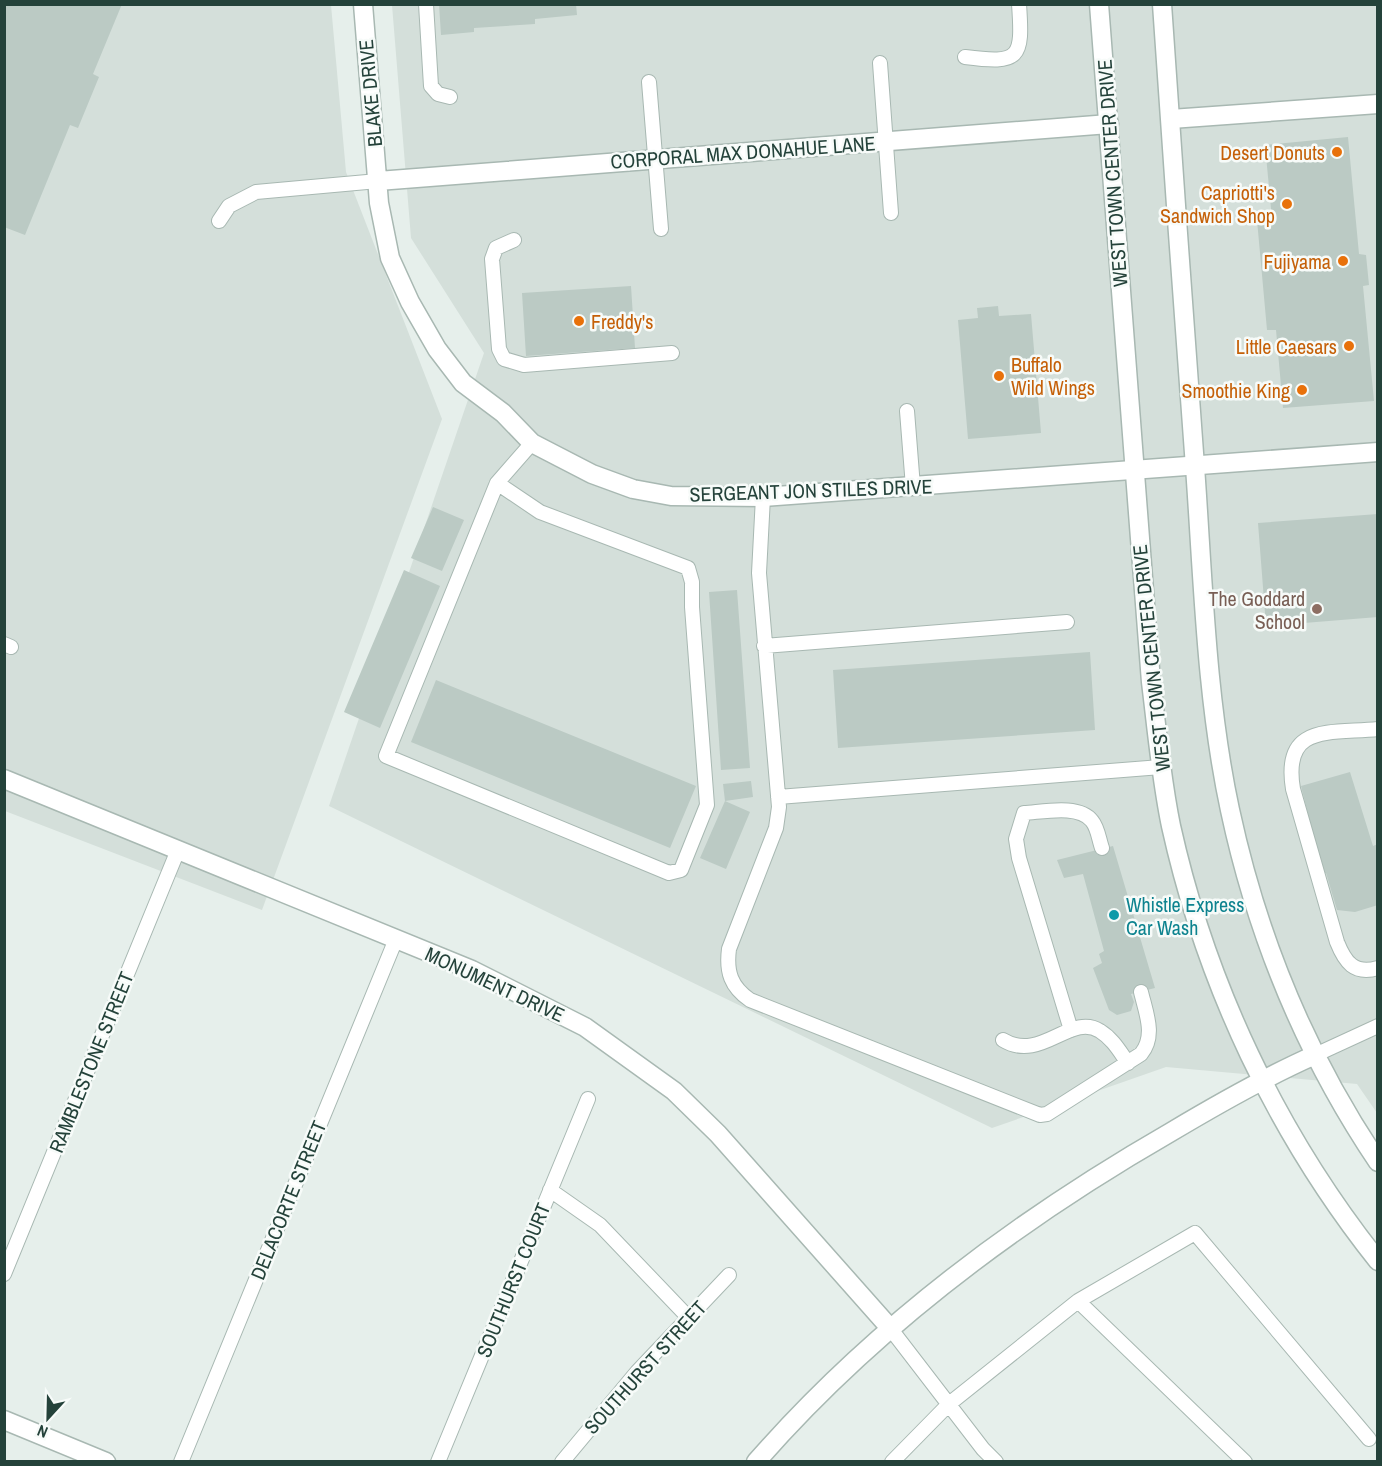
<svg xmlns="http://www.w3.org/2000/svg" width="1382" height="1466" font-family="'Archivo Narrow',sans-serif">
<rect width="100%" height="100%" fill="#e6efeb"/>
<path fill="#d4dfda" d="M 4,5 L 331,5 L 346,172 L 442,419 L 262,910 L 5,811 Z
M 392,5 L 1377,5 L 1377,1113 L 1357,1084 L 1166,1067 L 992,1128 L 329,806 L 484,353 L 411,238 Z"/>
<path fill="#bbcac4" d="M 4,4 L 122,4 L 93,74 L 99,77 L 78,128 L 70,125 L 25,235 L 4,227 Z
M 439,4 L 576,4 L 577,15 L 535,19 L 535,24 L 474,28 L 474,32 L 441,35 Z
M 1348,137 L 1359,254 L 1366,255 L 1369,285 L 1363,286 L 1374,401 L 1283,408 L 1276,330 L 1267,330 L 1257,220 L 1272,219 L 1265,145 Z
M 631,286 L 635,348 L 526,356 L 522,293 Z
M 998,306 L 999,316 L 1031,314 L 1041,433 L 968,439 L 958,320 L 978,318 L 977,308 Z
M 433,507 L 464,520 L 442,571 L 411,558 Z
M 1378,514 L 1378,617 L 1266,626 L 1258,523 Z
M 404,570 L 440,586 L 380,728 L 344,712 Z
M 737,590 L 750,768 L 721,770 L 709,592 Z
M 1090,652 L 1095,730 L 838,748 L 833,670 Z
M 436,680 L 696,786 L 670,848 L 411,742 Z
M 1350,772 L 1373,846 L 1378,844 L 1378,905 L 1355,912 L 1337,910 L 1326,873 L 1323,874 L 1301,786 Z
M 751,781 L 753,797 L 725,801 L 723,784 Z
M 725,801 L 750,812 L 726,869 L 700,858 Z
M 1113,846 L 1155,988 L 1131,994 L 1134,1002 L 1131,1011 L 1117,1015 L 1109,1010 L 1093,968 L 1102,963 L 1099,954 L 1104,951 L 1083,874 L 1064,878 L 1057,860 Z"/>
<g fill="none" stroke-linecap="round" stroke-linejoin="round">
<g stroke="#a8b8b2" stroke-width="16">
<path id="service" d="M 426,4 L 431,86 L 438,94 L 450,97
M 965,57 C 1020,64 1023,59 1019,4
M 880,63 L 891,213
M 649,82 L 661,229
M 219,221 L 229,206 L 256,192 L 378,181
M 514,240 L 496,248 L 492,259 L 499,349 L 504,359 L 524,365 L 672,353
M 907,411 L 913,487
M 497,483 L 540,512 L 688,568 L 692,582 L 692,607 L 707,805 L 681,870 L 669,873 L 386,756 L 497,483 L 532,443
M 763,497 L 759,573 L 779,807 L 776,828 L 729,949 C 726,972 731,987 750,1000 L 1040,1115 L 1047,1114 L 1141,1054 C 1156,1036 1146,1013 1141,992
M 4,644 L 11,647
M 764,646 L 1067,622
M 1378,729 C 1330,734 1282,723 1293,789 L 1337,942 C 1345,962 1354,975 1378,968
M 778,797 L 1161,767
M 1071,1030 L 1019,858 L 1016,839 L 1024,813 C 1043,812 1079,804 1092,821 C 1098,828 1099,840 1102,848
M 1003,1040 C 1041,1063 1071,1012 1100,1031 C 1113,1039 1120,1052 1128,1063
M 1315,1055 L 1378,1026
M 550,1190 L 600,1225 L 688,1317
M 4,1274 L 178,850
M 1078,1301 L 1195,1233 L 1369,1439
M 890,1328 L 983,1449 L 996,1462
M 181,1462 L 396,939
M 438,1462 L 588,1099
M 562,1462 L 637,1372 L 729,1275
M 892,1462 L 949,1404 L 1078,1301 L 1245,1462"/>
</g>
<g stroke="#a8b8b2" stroke-width="21">
<path id="minor" d="M 363,4 L 379,203 L 390,258 L 410,302 L 437,349 L 463,383 L 503,413 L 532,443 L 592,474 L 633,489 L 671,496 L 763,497 L 1378,452
M 1171,119 L 1378,104
M 378,181 L 1109,124
M 4,1420 L 106,1462"/>
</g>
<g stroke="#a8b8b2" stroke-width="21">
<path id="tertiary" d="M 1099,4 L 1151,682 C 1157,730 1161,778 1171,826 C 1206,984 1277,1134 1378,1261
M 1162,4 C 1172,154 1183,303 1194,453 C 1203,571 1205,694 1230,810 C 1257,936 1306,1055 1378,1162
M 4,779 L 472,970 L 585,1027 L 674,1091 L 718,1134 L 890,1328
M 756,1462 C 873,1328 1018,1220 1171,1132 C 1218,1104 1265,1077 1315,1055"/>
</g>
<use href="#service" stroke="#fff" stroke-width="14"/>
<use href="#minor" stroke="#fff" stroke-width="18"/>
<use href="#tertiary" stroke="#fff" stroke-width="18"/>
</g>
<g fill="#e8710a" stroke="#f7fbf9" stroke-width="2">
<circle cx="1337" cy="152" r="6"/>
<circle cx="1287" cy="204" r="6"/>
<circle cx="1343" cy="261" r="6"/>
<circle cx="579" cy="321" r="6"/>
<circle cx="1349" cy="346" r="6"/>
<circle cx="999" cy="376" r="6"/>
<circle cx="1302" cy="390" r="6"/>
</g>
<circle fill="#8d6e63" stroke="#f7fbf9" stroke-width="2" cx="1317" cy="609" r="6"/>
<circle fill="#0f9aa8" stroke="#f7fbf9" stroke-width="2" cx="1114" cy="915" r="6"/>
<g text-anchor="middle" dominant-baseline="central" stroke-width="5" stroke-linejoin="round" paint-order="stroke">
<g font-size="20" fill="#24423a" stroke="#f7fbf9">
<text transform="translate(370 93) rotate(-95)">BLAKE DRIVE</text>
<text transform="translate(743 152) rotate(-4)">CORPORAL MAX DONAHUE LANE</text>
<text transform="translate(1112 173) rotate(-94)">WEST TOWN CENTER DRIVE</text>
<text transform="translate(811 490) rotate(-2)">SERGEANT JON STILES DRIVE</text>
<text transform="translate(1151 658) rotate(-96)">WEST TOWN CENTER DRIVE</text>
<text transform="translate(495 984) rotate(25)">MONUMENT DRIVE</text>
<text transform="translate(91 1062) rotate(-68)">RAMBLESTONE STREET</text>
<text transform="translate(288 1200) rotate(-68)">DELACORTE STREET</text>
<text transform="translate(513 1280) rotate(-68)">SOUTHURST COURT</text>
<text transform="translate(645 1367) rotate(-48)">SOUTHURST STREET</text>
</g>
<g font-size="20" fill="#c56008" stroke="#f7fbf9" text-anchor="end">
<text x="1325" y="152">Desert Donuts</text>
<text x="1275" y="192">Capriotti's<tspan x="1275" dy="23">Sandwich Shop</tspan></text>
<text x="1331" y="261">Fujiyama</text>
<text x="591" y="321" text-anchor="start">Freddy's</text>
<text x="1337" y="346">Little Caesars</text>
<text x="1011" y="364" text-anchor="start">Buffalo<tspan x="1011" dy="23">Wild Wings</tspan></text>
<text x="1290" y="390">Smoothie King</text>
</g>
<g font-size="20" fill="#785e54" stroke="#f7fbf9" text-anchor="end">
<text x="1305" y="598">The Goddard<tspan x="1305" dy="23">School</tspan></text>
</g>
<g font-size="20" fill="#0d838f" stroke="#f7fbf9" text-anchor="start">
<text x="1126" y="904">Whistle Express<tspan x="1126" dy="23">Car Wash</tspan></text>
</g>
</g>
<rect width="1382" height="1466" fill="none" stroke="#24423a" stroke-width="12"/>
<g transform="translate(48 1418) rotate(202)" stroke="#f7fbf9" stroke-width="4.5" paint-order="stroke">
<path d="M0-4.5L10 22L0 15L-10 22Z" fill="#24423a"/>
<text y="-9" font-size="16" font-weight="bold" text-anchor="middle" fill="#24423a">N</text>
</g>
</svg>
